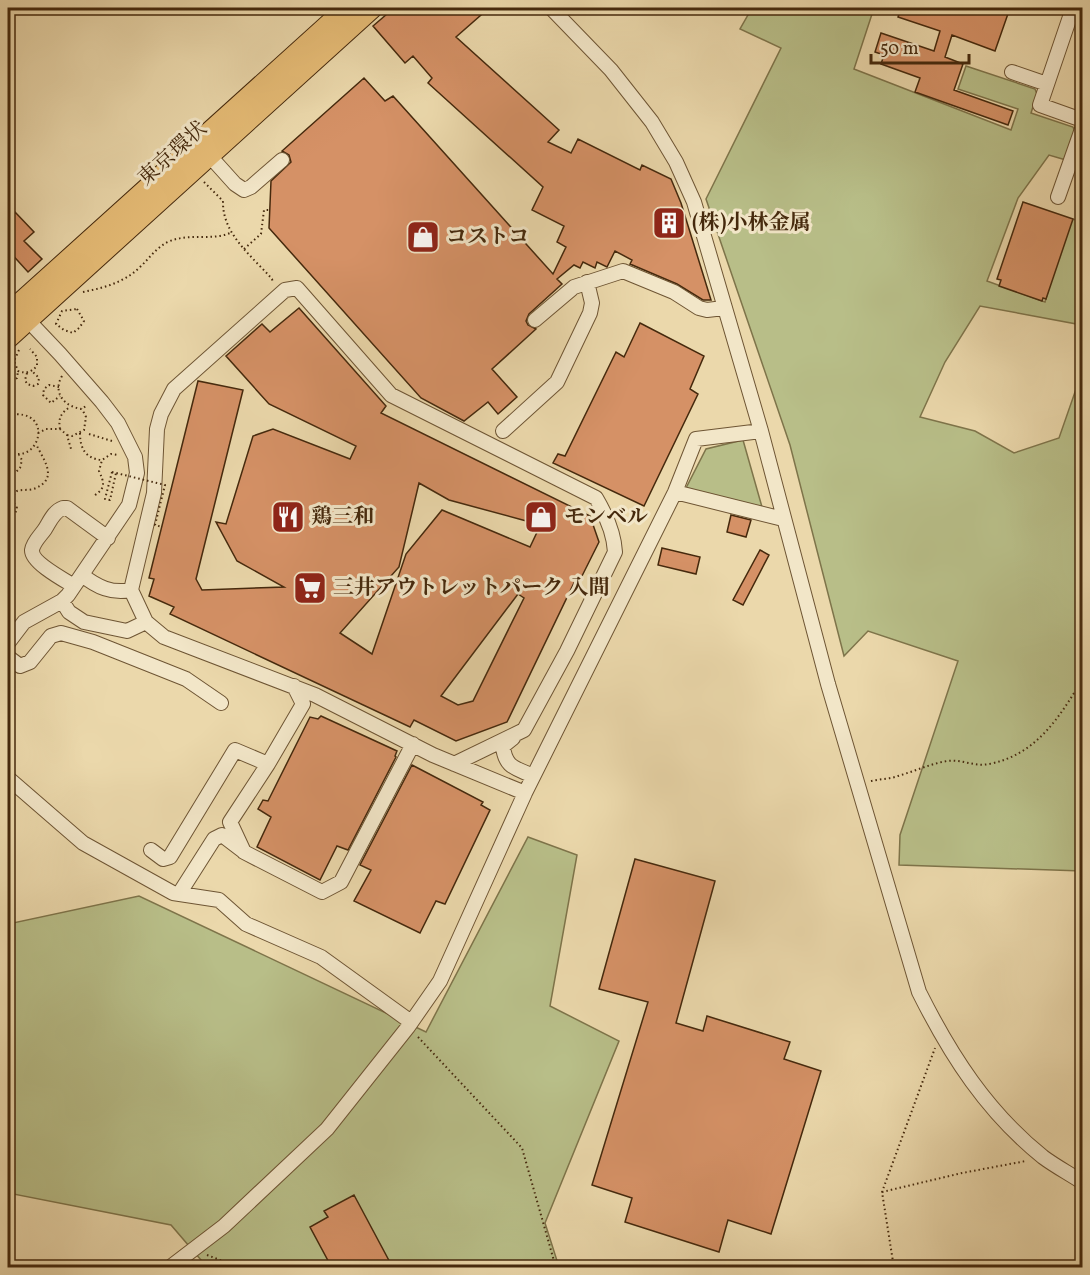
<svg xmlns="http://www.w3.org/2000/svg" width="1090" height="1275" font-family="Vollkorn,'Noto Serif JP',serif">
<rect width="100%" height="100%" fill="#ebd8ab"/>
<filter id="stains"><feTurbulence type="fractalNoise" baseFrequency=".00333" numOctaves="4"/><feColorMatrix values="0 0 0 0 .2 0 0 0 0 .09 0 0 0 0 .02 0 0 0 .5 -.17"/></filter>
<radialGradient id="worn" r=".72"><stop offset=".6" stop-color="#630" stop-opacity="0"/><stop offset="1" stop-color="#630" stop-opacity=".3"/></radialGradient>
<path fill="#b8be88" stroke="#7e744a" stroke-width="1.5" d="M 752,8 L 874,8 L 854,69 L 1011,130 L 1018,109 L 958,89 L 966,66 L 1035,89 L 1037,94 L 1031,113 L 1073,127 L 1075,132 L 1066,160 L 1049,155 L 1018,198 L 987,281 L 1045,302 L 1069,219 L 1079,220 L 1082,231 L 1082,325 L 980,306 L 945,362 L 920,417 L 975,431 L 1014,453 L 1059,438 L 1082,372 L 1082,871 L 899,865 L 900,835 L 958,661 L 868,631 L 844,656 L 790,445 L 706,199 L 781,48 L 740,29 Z
M 743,440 L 762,507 L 685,490 L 706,449 Z
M 528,837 L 577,855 L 550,1006 L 619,1041 L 545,1223 L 559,1267 L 207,1267 L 171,1225 L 8,1193 L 8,924 L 139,896 L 426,1032 Z"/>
<path fill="#d59166" stroke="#45290d" stroke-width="1.5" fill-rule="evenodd" d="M 394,8 L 489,8 L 456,37 L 559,130 L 548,142 L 571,153 L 578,139 L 640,170 L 642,165 L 671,179 L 681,203 L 711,300 L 703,300 L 677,284 L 630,264 L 632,260 L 615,251 L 607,267 L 597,262 L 595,268 L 583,262 L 580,268 L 574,265 L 557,279 L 562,284 L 529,314 L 526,321 L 528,325 L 536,329 L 492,369 L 517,397 L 498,414 L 488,402 L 464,421 L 421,398 L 269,228 L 271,181 L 291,162 L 289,155 L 282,151 L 364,78 L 385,101 L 393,96 L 553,274 L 566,247 L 557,242 L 564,226 L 532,210 L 543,187 L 428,83 L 432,78 L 413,56 L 405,63 L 373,26 Z
M 901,8 L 1010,8 L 995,51 L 952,35 L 945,57 L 963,64 L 954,90 L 1013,111 L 1008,125 L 915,92 L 920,78 L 881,64 L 884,55 L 875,52 L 881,33 L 934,51 L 940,31 L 898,17 Z
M 1023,202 L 1073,219 L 1046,299 L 1043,298 L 1042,301 L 999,286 L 1001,280 L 997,279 Z
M 15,212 L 34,232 L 24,241 L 42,259 L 28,272 L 8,250 L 8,219 Z
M 299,308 L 386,406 L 381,413 L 590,516 L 599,542 L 578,584 L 574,583 L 507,722 L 456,741 L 414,720 L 410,727 L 170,614 L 174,607 L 149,596 L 154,579 L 149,578 L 198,381 L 243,390 L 196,579 L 202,590 L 284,587 L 237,561 L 216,522 L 226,524 L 253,436 L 273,429 L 350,459 L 356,446 L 269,404 L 226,356 L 262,324 L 270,332 ZM 419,483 L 449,500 L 530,522 L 539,528 L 530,547 L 442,510 L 406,554 L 372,654 L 340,633 L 399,567 ZM 518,594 L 524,598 L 473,701 L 458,705 L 441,696 Z
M 640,323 L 704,356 L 690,389 L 698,394 L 644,506 L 553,463 L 558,454 L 565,456 L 616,352 L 624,357 Z
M 731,515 L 751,520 L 746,537 L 727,532 Z
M 662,548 L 700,557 L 696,574 L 658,565 Z
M 760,550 L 769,555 L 743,605 L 733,600 Z
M 321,716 L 397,751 L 395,756 L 396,757 L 348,850 L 337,846 L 320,880 L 257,847 L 271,817 L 258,809 L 263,800 L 268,801 L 310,717 L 318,719 Z
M 412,765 L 483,802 L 481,805 L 490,810 L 445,904 L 436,901 L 420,933 L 354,901 L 371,870 L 360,865 Z
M 635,859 L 715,881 L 676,1023 L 703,1031 L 707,1016 L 790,1042 L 784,1059 L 821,1071 L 771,1234 L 728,1220 L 719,1252 L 625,1222 L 632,1198 L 592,1185 L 648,1002 L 599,989 Z
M 354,1195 L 393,1268 L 332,1268 L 310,1227 L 328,1217 L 324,1211 Z"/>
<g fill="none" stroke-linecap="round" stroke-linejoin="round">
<g stroke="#6e5534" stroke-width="16">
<path id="minor" d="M 551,8 L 611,70 L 652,122 L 676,162 L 694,202 L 761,431 L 828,684 L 919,992 C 951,1056 987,1112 1043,1157 C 1055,1166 1070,1174 1082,1182
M 1073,8 L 1040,105 L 1082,120
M 1012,72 L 1047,84
M 208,154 L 235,184 L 244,190 L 251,187 L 282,160
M 1058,197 L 1082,129
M 535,320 L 574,287 L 623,271 L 674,292 L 699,308 L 707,310 L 724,308
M 503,431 L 557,382 L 590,313 L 592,303 L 587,282
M 675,492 L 783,519
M 82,575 C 97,587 112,594 131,590
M 74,586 C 64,580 31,562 32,550 C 33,542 41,535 45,529 C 50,521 54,511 63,508 L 67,508 L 108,538
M 62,601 L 69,612 L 84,622 L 127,631 L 146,622
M 8,643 L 24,622 L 62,601 L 68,595 L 129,505 L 137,473 L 135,457 L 118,423 L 102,402 L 60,354 L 23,315
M 8,657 L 20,666 L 30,662 L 51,636 L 61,633 L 93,642 L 186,679 L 221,703
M 294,686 L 303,704 L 268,764 L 230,822 L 244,852 L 322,892 L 341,882 L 413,744
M 513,738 L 503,746 C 505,768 516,768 533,776
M 454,764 L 524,730 L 567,651 L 615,552 C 614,532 606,515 596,498 L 391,395 L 297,288 L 285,290 L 174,389 L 161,414 L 157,429 L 154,493 L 131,590 L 146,622 L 164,637 L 315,695 L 433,755 L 525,793
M 8,778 L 83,843 L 173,893 L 219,900 L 246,924 L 321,957 L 411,1022
M 151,850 L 163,859 L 170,857 L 235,750 L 268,764
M 179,894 L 214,839 L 222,835 L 243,851
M 169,1268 L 224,1226 L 327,1129 L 408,1027 L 440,981 L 525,793 L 675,492 L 696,439 L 761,431"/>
</g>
<g stroke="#45290d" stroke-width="22">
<path id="highway" d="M 8,314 L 347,8
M 8,338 L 372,8"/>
</g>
<path stroke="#45290d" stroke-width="2" stroke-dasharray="1.5 3" stroke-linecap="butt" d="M 204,182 L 223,201 C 222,234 252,256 272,279 L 273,283
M 244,249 L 261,234 L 264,210 L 270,210
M 83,292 C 103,288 123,283 139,268 C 150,258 156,247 170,241 C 190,233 212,241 230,233
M 77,309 L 84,321 L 79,328 L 73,333 L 64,330 L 56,324 L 62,311 Z
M 19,350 L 14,361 L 18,371 C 26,374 31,372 37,366 L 37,357 L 30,349
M 27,373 L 25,380 L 27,384 L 33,386 L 38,384 L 39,378 L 32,371
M 62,376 C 52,393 65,407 82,409 L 87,405
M 8,383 L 17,378 L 18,371
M 59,387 L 49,385 L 44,389 L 43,395 L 51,403 L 60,396
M 8,415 C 57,407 39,468 8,451
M 60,429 C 58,418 61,413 70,407
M 38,433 L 46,429 L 60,429 L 67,435 L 71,449
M 80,433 C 80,448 85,458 101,460
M 89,434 L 112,441
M 67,435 L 72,436 L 84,430 L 86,417 L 82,409
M 8,472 L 16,472 L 20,468 L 22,460 L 19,455
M 112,472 L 105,499 L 110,500 L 116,473
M 95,495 C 106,488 104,482 99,471 L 102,460 L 111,454 L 118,455
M 8,502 L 17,491 C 23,489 30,491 36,488 C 59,478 43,459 36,444
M 8,516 L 15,514 L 17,508 L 14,503 L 9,501
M 871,781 C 880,779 890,779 898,776 C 915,771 930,764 947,761 C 962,759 974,767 989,764 C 1036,755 1059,718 1082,680
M 418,1037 L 522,1148 L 556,1268
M 882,1192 L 962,1173 L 1026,1161
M 207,1255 L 241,1268
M 894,1268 L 882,1192 L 935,1048"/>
<use href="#minor" stroke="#f2e6c8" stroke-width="14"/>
<use href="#highway" stroke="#e6bc76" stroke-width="20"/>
<path stroke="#45290d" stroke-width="2" stroke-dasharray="1.5 3" stroke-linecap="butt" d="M 112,472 L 165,485 L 155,525 L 162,527"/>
</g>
<defs>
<g id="building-square" transform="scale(1.725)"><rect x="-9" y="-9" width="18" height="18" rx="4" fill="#8f2418" stroke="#f2e6c8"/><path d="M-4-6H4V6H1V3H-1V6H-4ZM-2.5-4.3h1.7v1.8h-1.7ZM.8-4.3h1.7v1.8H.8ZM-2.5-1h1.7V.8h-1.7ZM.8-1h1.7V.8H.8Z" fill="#fff"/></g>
<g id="shop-square" transform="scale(1.725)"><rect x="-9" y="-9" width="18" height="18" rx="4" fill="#8f2418" stroke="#f2e6c8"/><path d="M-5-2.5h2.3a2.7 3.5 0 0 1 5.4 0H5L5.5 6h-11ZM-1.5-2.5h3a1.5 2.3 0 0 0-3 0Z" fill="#fff"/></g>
<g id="restaurant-square" transform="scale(1.725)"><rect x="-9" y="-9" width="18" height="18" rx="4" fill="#8f2418" stroke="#f2e6c8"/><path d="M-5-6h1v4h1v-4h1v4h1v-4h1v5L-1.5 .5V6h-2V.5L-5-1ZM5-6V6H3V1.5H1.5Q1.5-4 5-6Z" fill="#fff"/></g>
<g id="supermarket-square" transform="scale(1.725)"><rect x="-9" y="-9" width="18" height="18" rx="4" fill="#8f2418" stroke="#f2e6c8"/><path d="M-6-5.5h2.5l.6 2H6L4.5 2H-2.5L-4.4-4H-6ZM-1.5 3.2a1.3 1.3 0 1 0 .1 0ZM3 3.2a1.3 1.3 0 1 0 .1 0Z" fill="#fff"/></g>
</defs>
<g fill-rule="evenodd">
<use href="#building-square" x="669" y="223"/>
<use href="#shop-square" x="423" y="237"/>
<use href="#restaurant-square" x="288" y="517"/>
<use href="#shop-square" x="541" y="517"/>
<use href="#supermarket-square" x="310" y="588"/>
</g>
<g text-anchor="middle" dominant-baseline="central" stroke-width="6" stroke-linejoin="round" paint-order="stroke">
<g font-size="21" fill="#45290d" stroke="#f2e6c8">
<text transform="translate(173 154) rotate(-42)">東京環状</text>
</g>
<g font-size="21" font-weight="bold" fill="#45290d" stroke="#f2e6c8" text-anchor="start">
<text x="692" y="223">(株)小林金属</text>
<text x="446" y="237">コストコ</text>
<text x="311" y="517">鶏三和</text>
<text x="564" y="517">モンベル</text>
<text x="333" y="588">三井アウトレットパーク 入間</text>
</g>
</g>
<rect width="1090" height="1275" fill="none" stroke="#ebd8ab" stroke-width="30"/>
<rect x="9" y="9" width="1072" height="1257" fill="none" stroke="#45290d" stroke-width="3"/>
<rect x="15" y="15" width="1060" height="1245" fill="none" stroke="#45290d" stroke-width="1.5"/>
<path d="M871 54v9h98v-9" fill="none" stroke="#45290d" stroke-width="3"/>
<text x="880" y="54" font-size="18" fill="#45290d" stroke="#f2e6c8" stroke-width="4.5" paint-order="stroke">50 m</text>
<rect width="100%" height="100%" filter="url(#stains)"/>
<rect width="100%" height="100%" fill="url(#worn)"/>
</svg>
